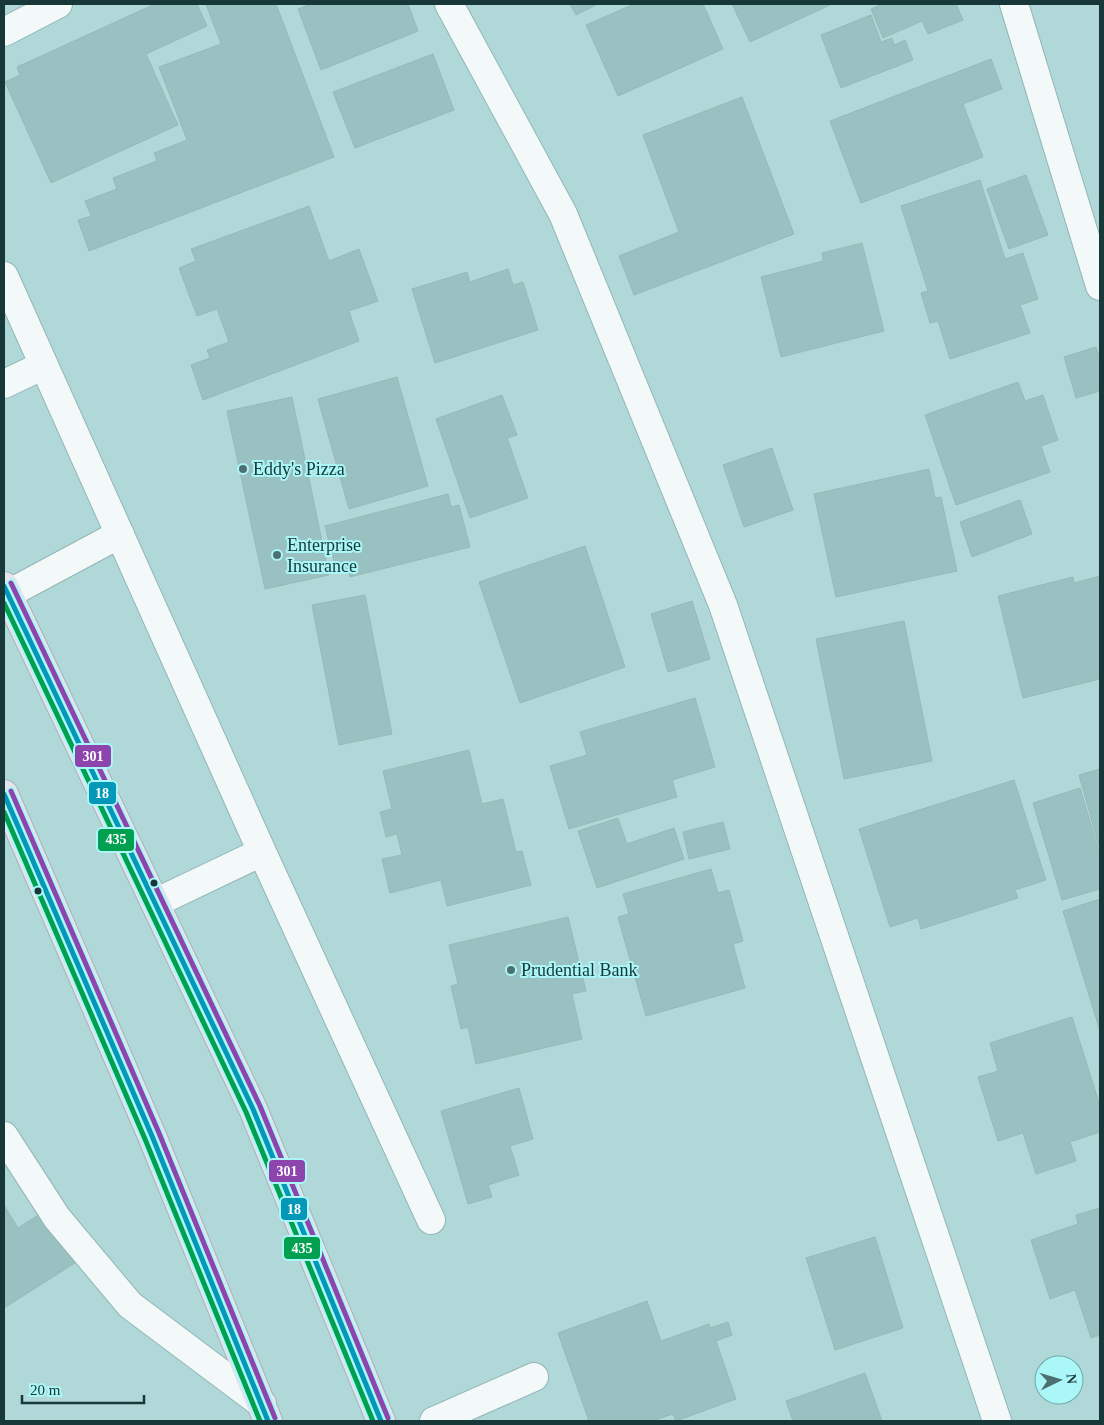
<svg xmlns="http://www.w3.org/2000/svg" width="1104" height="1425" font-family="Georgia,serif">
<rect width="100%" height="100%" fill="#b0d8d8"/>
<path fill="#9ac1c1" stroke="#98b8b8" d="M 155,4 L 197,4 L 207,26 L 146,54 L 178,125 L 51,183 L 5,82 L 20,75 L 17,67 Z
M 206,4 L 276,4 L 334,157 L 89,251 L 78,220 L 91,216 L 85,201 L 117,189 L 113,178 L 157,161 L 154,153 L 187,140 L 159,67 L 221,44 Z
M 311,4 L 408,4 L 418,31 L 321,70 L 298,9 Z
M 570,4 L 598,4 L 576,15 Z
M 634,4 L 703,4 L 723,49 L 618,96 L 586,25 Z
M 732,4 L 829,4 L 830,5 L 750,42 Z
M 882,4 L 956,4 L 963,20 L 928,34 L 922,21 L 883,38 L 871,9 Z
M 871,15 L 881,42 L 892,38 L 894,45 L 905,40 L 913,60 L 841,88 L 821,35 Z
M 433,54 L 454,110 L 355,148 L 333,92 Z
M 991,59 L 1002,89 L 963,104 L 983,157 L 861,203 L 830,121 Z
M 742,97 L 794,234 L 634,295 L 619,256 L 679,232 L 643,135 Z
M 1026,175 L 1048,235 L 1009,249 L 987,189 Z
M 980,180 L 1005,259 L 1023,253 L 1038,299 L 1020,305 L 1030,333 L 950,359 L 938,321 L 930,323 L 921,293 L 928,291 L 901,206 Z
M 309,206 L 329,261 L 359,249 L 378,301 L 349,311 L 359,341 L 203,400 L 191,365 L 210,358 L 207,350 L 229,342 L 217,309 L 197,316 L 179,268 L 196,261 L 191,249 Z
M 862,243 L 884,331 L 781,357 L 761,277 L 823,261 L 822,253 Z
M 508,269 L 513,285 L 523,282 L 538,330 L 435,363 L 412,289 L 467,272 L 470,282 Z
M 1096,347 L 1100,360 L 1100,391 L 1076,398 L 1064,357 Z
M 397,377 L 428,486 L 349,509 L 318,399 Z
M 1018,382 L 1025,401 L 1043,395 L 1058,440 L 1041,446 L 1050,472 L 956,505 L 925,415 Z
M 502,395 L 517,435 L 507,438 L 528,498 L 470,518 L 436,419 Z
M 292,397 L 329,575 L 265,589 L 227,411 Z
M 772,448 L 793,510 L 744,527 L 723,465 Z
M 929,469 L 935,498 L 941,497 L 957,571 L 836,597 L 814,494 Z
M 448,494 L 451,507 L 459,505 L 470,547 L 350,577 L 348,571 L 337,573 L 325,526 Z
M 1020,500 L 1032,534 L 972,557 L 960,522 Z
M 585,546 L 625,667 L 520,703 L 479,582 Z
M 1100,576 L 1100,679 L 1023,698 L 998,596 L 1073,577 L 1074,583 Z
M 365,595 L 392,734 L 339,745 L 312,605 Z
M 692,601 L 710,659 L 668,672 L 651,614 Z
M 904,621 L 932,761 L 844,779 L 816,639 Z
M 695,698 L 715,767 L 672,780 L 677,797 L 569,829 L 550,766 L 587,755 L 580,732 Z
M 469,750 L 482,804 L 503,799 L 516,852 L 522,851 L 531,885 L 447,906 L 441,880 L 390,893 L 382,859 L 402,855 L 397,834 L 386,837 L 380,812 L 392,809 L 383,771 Z
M 1100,769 L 1100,850 L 1079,775 Z
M 1014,780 L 1046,880 L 1015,890 L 1018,898 L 921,929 L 918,918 L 890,927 L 859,829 Z
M 1080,788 L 1100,855 L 1100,889 L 1062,900 L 1033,803 Z
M 618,818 L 627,844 L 674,828 L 684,859 L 597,888 L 578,831 Z
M 723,822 L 730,849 L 689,859 L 683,832 Z
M 711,869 L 718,893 L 729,890 L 743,941 L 733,944 L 745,988 L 646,1016 L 618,917 L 629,914 L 623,894 Z
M 1100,899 L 1100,1031 L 1063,911 Z
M 568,917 L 586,991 L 572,994 L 582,1039 L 476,1064 L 468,1027 L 461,1029 L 451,986 L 458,984 L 449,945 Z
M 1072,1017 L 1100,1106 L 1100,1132 L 1070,1142 L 1076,1161 L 1036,1174 L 1023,1133 L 998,1141 L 978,1077 L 998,1071 L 990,1043 Z
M 519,1088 L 533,1139 L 510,1146 L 519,1175 L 488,1185 L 492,1197 L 468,1204 L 441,1111 Z
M 4,1205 L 18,1228 L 43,1212 L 75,1263 L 4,1308 Z
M 1100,1208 L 1100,1335 L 1091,1338 L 1075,1290 L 1050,1299 L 1031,1240 L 1078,1224 L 1076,1215 Z
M 875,1237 L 903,1328 L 835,1350 L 806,1258 Z
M 647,1301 L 661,1341 L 709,1324 L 710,1328 L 728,1322 L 732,1335 L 716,1341 L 736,1399 L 676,1421 L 673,1414 L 652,1421 L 589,1421 L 558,1333 Z
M 865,1373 L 882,1421 L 793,1421 L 786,1401 Z"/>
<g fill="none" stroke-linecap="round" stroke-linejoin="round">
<g stroke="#94b5b5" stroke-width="30">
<path id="minor" d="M 449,4 L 563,214 L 723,605 L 997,1421
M 1014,4 L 1100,286
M 4,32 L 58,4
M 4,276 L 262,852 L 431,1220
M 4,384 L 44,365
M 8,594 L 120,534
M 155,903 L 262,852
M 4,1136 L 57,1218 L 130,1305 L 262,1404
M 434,1421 L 534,1377"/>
</g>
<g stroke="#a0b6b7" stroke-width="30">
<path id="highway" d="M 4,586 L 253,1109 L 381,1421
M 4,794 L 152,1136 L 268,1421"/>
</g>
<use href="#minor" stroke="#f3f9f9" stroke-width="28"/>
<use href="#highway" stroke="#e5e4ed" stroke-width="28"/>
<g stroke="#abf7f8" stroke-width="9">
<path id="bus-1" d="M 4,586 L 253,1109 L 381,1421
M 4,794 L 152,1136 L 268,1421"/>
</g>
<g stroke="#abf7f8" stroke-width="9">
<path id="bus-2" d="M 4,603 L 246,1112 L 373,1421
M 4,812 L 145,1139 L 260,1421"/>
</g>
<g stroke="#abf7f8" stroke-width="9">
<path id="bus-3" d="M 11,583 L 260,1106 L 388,1418
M 11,791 L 159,1133 L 275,1418"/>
</g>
<use href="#bus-1" stroke="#0398b8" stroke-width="5"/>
<use href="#bus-2" stroke="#01a050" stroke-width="5"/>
<use href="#bus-3" stroke="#8e44ad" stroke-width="5"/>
</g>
<g fill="#4d6f70" stroke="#abf7f8" stroke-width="2">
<circle cx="243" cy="469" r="5"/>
<circle cx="277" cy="555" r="5"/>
<circle cx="511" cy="970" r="5"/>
</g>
<g fill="#173738" stroke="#abf7f8" stroke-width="2">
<circle cx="154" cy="883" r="4.5"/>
<circle cx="38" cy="891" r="4.5"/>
</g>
<g text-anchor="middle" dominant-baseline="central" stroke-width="4" stroke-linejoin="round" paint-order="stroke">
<g font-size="18" fill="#173738" stroke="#abf7f8" text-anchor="start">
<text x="253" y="469">Eddy's Pizza</text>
<text x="287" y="545">Enterprise<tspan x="287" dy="21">Insurance</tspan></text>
<text x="521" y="970">Prudential Bank</text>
</g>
</g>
<g stroke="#abf7f8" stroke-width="2">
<rect x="74" y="744" width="38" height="24" rx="5" fill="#8e44ad"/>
<rect x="88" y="781" width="29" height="24" rx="5" fill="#0398b8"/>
<rect x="97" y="828" width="38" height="24" rx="5" fill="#01a050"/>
<rect x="268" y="1159" width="38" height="24" rx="5" fill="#8e44ad"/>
<rect x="280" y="1197" width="28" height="24" rx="5" fill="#0398b8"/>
<rect x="283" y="1236" width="38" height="24" rx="5" fill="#01a050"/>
</g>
<g font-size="14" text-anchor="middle" font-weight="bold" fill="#fff">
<text x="93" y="761">301</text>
<text x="102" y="798">18</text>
<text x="116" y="844">435</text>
<text x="287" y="1176">301</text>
<text x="294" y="1214">18</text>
<text x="302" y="1253">435</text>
</g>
<rect width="1104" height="1425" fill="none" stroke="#173738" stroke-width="10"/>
<g transform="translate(1059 1380) rotate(85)"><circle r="24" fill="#abf7f8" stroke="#70aaab"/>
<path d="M0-4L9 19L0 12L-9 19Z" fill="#4d6f70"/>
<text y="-8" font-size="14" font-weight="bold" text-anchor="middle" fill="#173738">N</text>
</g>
<path d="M22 1395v8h122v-8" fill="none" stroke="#173738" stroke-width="2.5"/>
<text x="30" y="1395" font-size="15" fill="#173738" stroke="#abf7f8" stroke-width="4" paint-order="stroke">20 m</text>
</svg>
